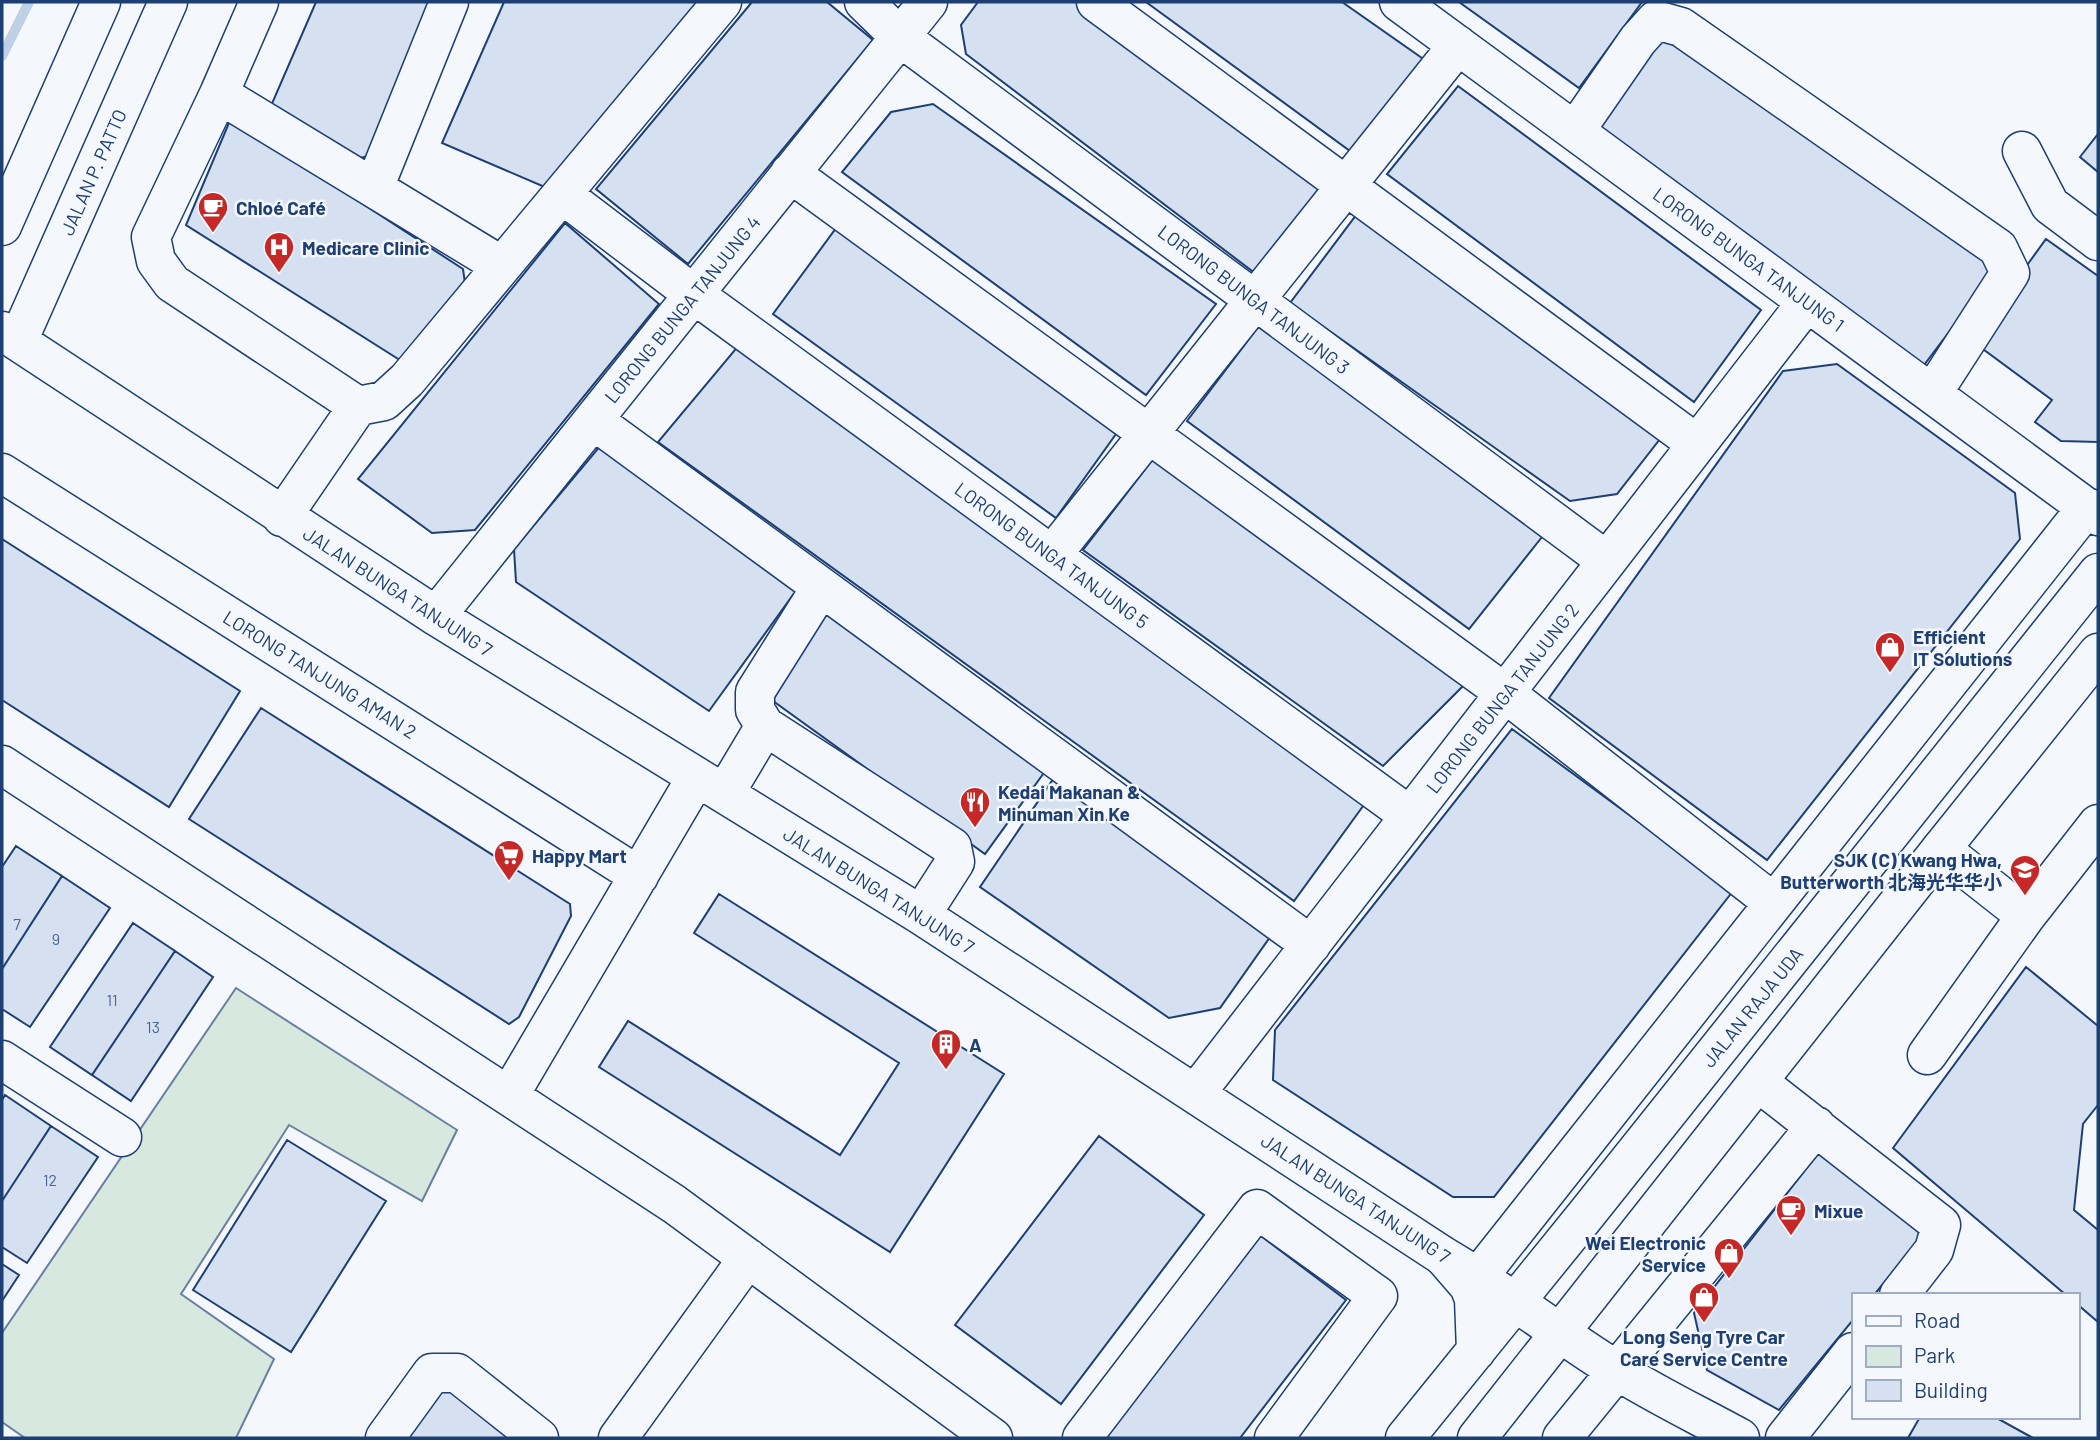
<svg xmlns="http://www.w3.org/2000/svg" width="2100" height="1440" font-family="Barlow,'Noto Sans SC',sans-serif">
<rect width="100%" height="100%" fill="#f4f7fb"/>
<path fill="#d7e8df" stroke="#687fa3" stroke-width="2" d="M 236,988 L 457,1130 L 422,1201 L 289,1125 L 181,1294 L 274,1359 L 236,1438 L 25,1438 L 2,1422 L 2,1333 Z"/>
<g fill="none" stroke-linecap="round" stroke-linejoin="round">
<path stroke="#bed0e5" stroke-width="10" d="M 2,56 L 29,2"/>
</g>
<path fill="#d5e0f0" stroke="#1d3f73" stroke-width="2" d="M 316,2 L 436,2 L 368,156 L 346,162 L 267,115 Z
M 504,2 L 706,2 L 547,188 L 442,143 Z
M 752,2 L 827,2 L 873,40 L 688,264 L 596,189 Z
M 978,2 L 1082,2 L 1332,187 L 1260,277 L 966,54 L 961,25 Z
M 1146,2 L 1342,2 L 1429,63 L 1361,159 Z
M 1459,2 L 1642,2 L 1579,88 Z
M 1667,31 L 1999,266 L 1924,365 L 1597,128 Z
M 1458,86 L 1761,310 L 1694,402 L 1387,174 Z
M 933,104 L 1216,304 L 1146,395 L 842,172 L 891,112 Z
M 231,118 L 463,269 L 466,290 L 403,362 L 186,225 Z
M 2098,134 L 2098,172 L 2080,157 Z
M 1360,210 L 1667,430 L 1617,494 L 1570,501 L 1290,303 Z
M 842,220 L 1121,427 L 1056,518 L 773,314 Z
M 565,223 L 659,304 L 475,530 L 432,533 L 358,479 Z
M 2046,239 L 2098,276 L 2098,442 L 2061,441 L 2035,422 L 2052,400 L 1972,341 Z
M 1259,326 L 1542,537 L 1469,629 L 1187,421 Z
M 744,339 L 1366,802 L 1294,901 L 658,442 Z
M 1837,364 L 2015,493 L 2020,539 L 1767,860 L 1549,698 L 1783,371 Z
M 606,439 L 803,581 L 709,711 L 516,582 L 514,549 Z
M 1157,454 L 1469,680 L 1383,766 L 1083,550 Z
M 2,539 L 240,691 L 169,807 L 2,700 Z
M 820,605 L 1046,770 L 985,854 L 762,693 Z
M 261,708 L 570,904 L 571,916 L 519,1017 L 509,1024 L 189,819 Z
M 1512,729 L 1733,891 L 1494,1197 L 1453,1197 L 1273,1080 L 1275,1030 Z
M 1062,766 L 1275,930 L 1220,1008 L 1169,1018 L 980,887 Z
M 16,846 L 62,876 L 2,969 L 2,867 Z
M 62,876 L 110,908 L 30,1027 L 2,1009 L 2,969 Z
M 719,894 L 1004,1074 L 890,1252 L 599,1067 L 628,1021 L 840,1155 L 899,1063 L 694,933 Z
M 133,923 L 175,951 L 92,1075 L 50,1047 Z
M 175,951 L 213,977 L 131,1101 L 92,1075 Z
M 2026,967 L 2098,1026 L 2098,1105 L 2083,1124 L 2074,1210 L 2098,1230 L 2098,1322 L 2077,1304 L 2077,1295 L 2066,1295 L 1893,1148 Z
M 5,1095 L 51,1126 L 2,1201 L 2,1100 Z
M 51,1126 L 98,1157 L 27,1263 L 2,1247 L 2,1201 Z
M 1099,1136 L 1204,1215 L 1061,1404 L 955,1325 Z
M 287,1140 L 386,1201 L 291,1352 L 193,1290 Z
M 1823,1147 L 1926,1231 L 1874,1295 L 1853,1295 L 1853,1320 L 1779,1410 L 1707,1370 L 1694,1313 Z
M 1257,1233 L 1346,1300 L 1240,1438 L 1100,1438 Z
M 2,1264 L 19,1275 L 2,1301 Z
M 443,1383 L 517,1438 L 401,1438 Z
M 1920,1417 L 1995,1417 L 2033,1438 L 1908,1438 Z"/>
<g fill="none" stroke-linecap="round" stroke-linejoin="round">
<g stroke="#1d3f73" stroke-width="41">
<path id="minor" d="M 259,2 L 219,94 L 151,237 L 156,261 L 172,283 L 358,406 L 282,517
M 864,2 L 900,37 L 1607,561
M 1096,2 L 1697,444
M 1399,2 L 2098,516
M 219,94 L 502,266
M 1575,131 L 1638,40 L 1656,20 L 1681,27 L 1998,248 L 2010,273 L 1932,394
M 2022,151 L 2050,205 L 2098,241
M 790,173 L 1505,693 L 1774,903
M 374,188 L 449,2
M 563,195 L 684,287 L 1410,816
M 2,226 L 101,2
M 2,331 L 436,616 L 921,915 L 1443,1256 C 1502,1290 1556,1332 1613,1368 C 1654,1394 1698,1415 1740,1438
M 18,341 L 168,2
M 358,406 L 384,401 L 407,380 L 722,2
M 593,420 L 1311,945
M 2,473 L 639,876
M 1052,555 L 1458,45
M 436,616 L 928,2
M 765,726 L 952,847 L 955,862 L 921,915
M 2,765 L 674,1204 L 993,1438
M 725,793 L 765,726 L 755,710 L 755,692 L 821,587
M 1941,849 L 2026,916
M 1927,1055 L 2026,916 L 2098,824
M 2,1060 L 122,1137
M 1758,1082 L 1941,1225 L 1934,1250 L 1899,1295
M 1196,1093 L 1807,302
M 509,1096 L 696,778
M 1479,1276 L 2087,507
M 385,1438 L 432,1373 L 457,1373 L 539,1438
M 618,1438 L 748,1258
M 1082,1438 L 1257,1209 L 1378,1296 L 1274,1438
M 1562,1438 L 1816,1126
M 1785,1438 L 1853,1352"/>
</g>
<g stroke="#1d3f73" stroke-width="41">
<path id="major" d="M 1443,1256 L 1469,1286 L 1474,1299 L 1476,1351
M 1405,1438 L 1585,1216 L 2098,573
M 1477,1438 L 1941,849 L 2098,653"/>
</g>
<use href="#minor" stroke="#f4f7fb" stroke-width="38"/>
<use href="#major" stroke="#f4f7fb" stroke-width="38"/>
</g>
<defs>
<g id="cafe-pin" transform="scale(1.575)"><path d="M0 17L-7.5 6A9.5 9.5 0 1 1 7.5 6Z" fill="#c62828" stroke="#f4f7fb"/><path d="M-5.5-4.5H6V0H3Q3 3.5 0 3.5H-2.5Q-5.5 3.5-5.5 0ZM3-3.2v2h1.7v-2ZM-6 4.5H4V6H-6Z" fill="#fff"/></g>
<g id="hospital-pin" transform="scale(1.575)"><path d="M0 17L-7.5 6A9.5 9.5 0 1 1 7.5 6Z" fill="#c62828" stroke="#f4f7fb"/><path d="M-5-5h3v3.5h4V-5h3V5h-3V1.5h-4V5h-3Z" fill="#fff"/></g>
<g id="shop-pin" transform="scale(1.575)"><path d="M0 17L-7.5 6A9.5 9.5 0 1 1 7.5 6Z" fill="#c62828" stroke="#f4f7fb"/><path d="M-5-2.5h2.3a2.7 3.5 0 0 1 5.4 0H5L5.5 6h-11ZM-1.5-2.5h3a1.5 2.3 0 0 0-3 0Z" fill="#fff"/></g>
<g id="restaurant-pin" transform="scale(1.575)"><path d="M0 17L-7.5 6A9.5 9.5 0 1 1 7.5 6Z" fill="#c62828" stroke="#f4f7fb"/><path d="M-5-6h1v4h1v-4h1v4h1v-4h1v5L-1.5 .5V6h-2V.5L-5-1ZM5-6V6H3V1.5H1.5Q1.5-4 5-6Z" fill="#fff"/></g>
<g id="supermarket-pin" transform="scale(1.575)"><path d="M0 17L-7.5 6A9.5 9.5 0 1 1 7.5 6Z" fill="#c62828" stroke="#f4f7fb"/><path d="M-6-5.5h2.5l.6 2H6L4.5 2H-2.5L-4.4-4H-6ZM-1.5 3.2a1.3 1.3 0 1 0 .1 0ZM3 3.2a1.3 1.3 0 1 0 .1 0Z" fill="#fff"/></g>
<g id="school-pin" transform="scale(1.575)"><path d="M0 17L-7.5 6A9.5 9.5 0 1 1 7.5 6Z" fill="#c62828" stroke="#f4f7fb"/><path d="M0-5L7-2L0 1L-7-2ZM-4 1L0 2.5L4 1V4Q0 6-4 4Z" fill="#fff"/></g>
<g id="building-pin" transform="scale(1.575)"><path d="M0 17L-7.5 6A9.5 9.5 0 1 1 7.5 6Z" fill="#c62828" stroke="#f4f7fb"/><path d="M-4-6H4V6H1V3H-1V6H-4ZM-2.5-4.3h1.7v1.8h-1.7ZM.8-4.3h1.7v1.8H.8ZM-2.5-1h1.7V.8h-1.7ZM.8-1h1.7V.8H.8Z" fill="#fff"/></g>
</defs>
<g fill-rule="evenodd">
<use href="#cafe-pin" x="213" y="207"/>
<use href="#hospital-pin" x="279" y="247"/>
<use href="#shop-pin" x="1890" y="647"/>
<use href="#restaurant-pin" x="975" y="802"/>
<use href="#supermarket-pin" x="509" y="855"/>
<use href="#school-pin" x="2025" y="870"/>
<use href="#building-pin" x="946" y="1044"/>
<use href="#cafe-pin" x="1791" y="1210"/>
<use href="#shop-pin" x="1729" y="1253"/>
<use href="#shop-pin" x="1704" y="1297"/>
</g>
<g text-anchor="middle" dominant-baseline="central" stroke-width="5" stroke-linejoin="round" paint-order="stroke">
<g font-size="16" fill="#4b6792">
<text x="17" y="923">7</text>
<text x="56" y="938">9</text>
<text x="112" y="999">11</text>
<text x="153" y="1026">13</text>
<text x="50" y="1179">12</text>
</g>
<g font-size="19" fill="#1d3f73" stroke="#f4f7fb">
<text transform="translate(93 172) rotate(-66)">JALAN P. PATTO</text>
<text transform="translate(1749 259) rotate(36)">LORONG BUNGA TANJUNG 1</text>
<text transform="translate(1254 299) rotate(37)">LORONG BUNGA TANJUNG 3</text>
<text transform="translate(682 309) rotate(-51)">LORONG BUNGA TANJUNG 4</text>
<text transform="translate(1052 555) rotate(36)">LORONG BUNGA TANJUNG 5</text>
<text transform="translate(398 591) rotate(33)">JALAN BUNGA TANJUNG 7</text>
<text transform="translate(320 674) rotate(32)">LORONG TANJUNG AMAN 2</text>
<text transform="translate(1502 698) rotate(-52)">LORONG BUNGA TANJUNG 2</text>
<text transform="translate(879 890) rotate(32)">JALAN BUNGA TANJUNG 7</text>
<text transform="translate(1752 1007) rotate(-51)">JALAN RAJA UDA</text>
<text transform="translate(1356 1198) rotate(33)">JALAN BUNGA TANJUNG 7</text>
</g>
<g font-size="19" font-weight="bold" fill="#1d3f73" stroke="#f4f7fb" text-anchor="start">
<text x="236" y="207">Chloé Café</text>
<text x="302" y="247">Medicare Clinic</text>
<text x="1913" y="636">Efficient<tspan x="1913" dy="22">IT Solutions</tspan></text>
<text x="998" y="791">Kedai Makanan &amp;<tspan x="998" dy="22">Minuman Xin Ke</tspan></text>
<text x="532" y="855">Happy Mart</text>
<text x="2002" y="859" text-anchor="end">SJK (C) Kwang Hwa,<tspan x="2002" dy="22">Butterworth 北海光华华小</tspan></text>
<text x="969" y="1044">A</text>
<text x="1814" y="1210">Mixue</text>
<text x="1706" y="1242" text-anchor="end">Wei Electronic<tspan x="1706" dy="22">Service</tspan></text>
<text x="1704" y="1336" text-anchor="middle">Long Seng Tyre Car<tspan x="1704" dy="22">Care Service Centre</tspan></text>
</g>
</g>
<rect width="2100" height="1440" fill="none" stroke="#1d3f73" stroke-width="7"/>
<rect x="1852" y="1293" width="228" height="126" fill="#f4f7fb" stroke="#9eadc5" stroke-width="2"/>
<rect x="1866" y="1316" width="35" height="10" fill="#f4f7fb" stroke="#9eadc5" stroke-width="2"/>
<text x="1914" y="1328" font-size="21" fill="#1d3f73">Road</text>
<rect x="1866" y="1346" width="35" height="21" fill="#d7e8df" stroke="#9eadc5" stroke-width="2"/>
<text x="1914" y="1363" font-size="21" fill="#1d3f73">Park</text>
<rect x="1866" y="1380" width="35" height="21" fill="#d5e0f0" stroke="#9eadc5" stroke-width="2"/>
<text x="1914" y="1398" font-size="21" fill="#1d3f73">Building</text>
</svg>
